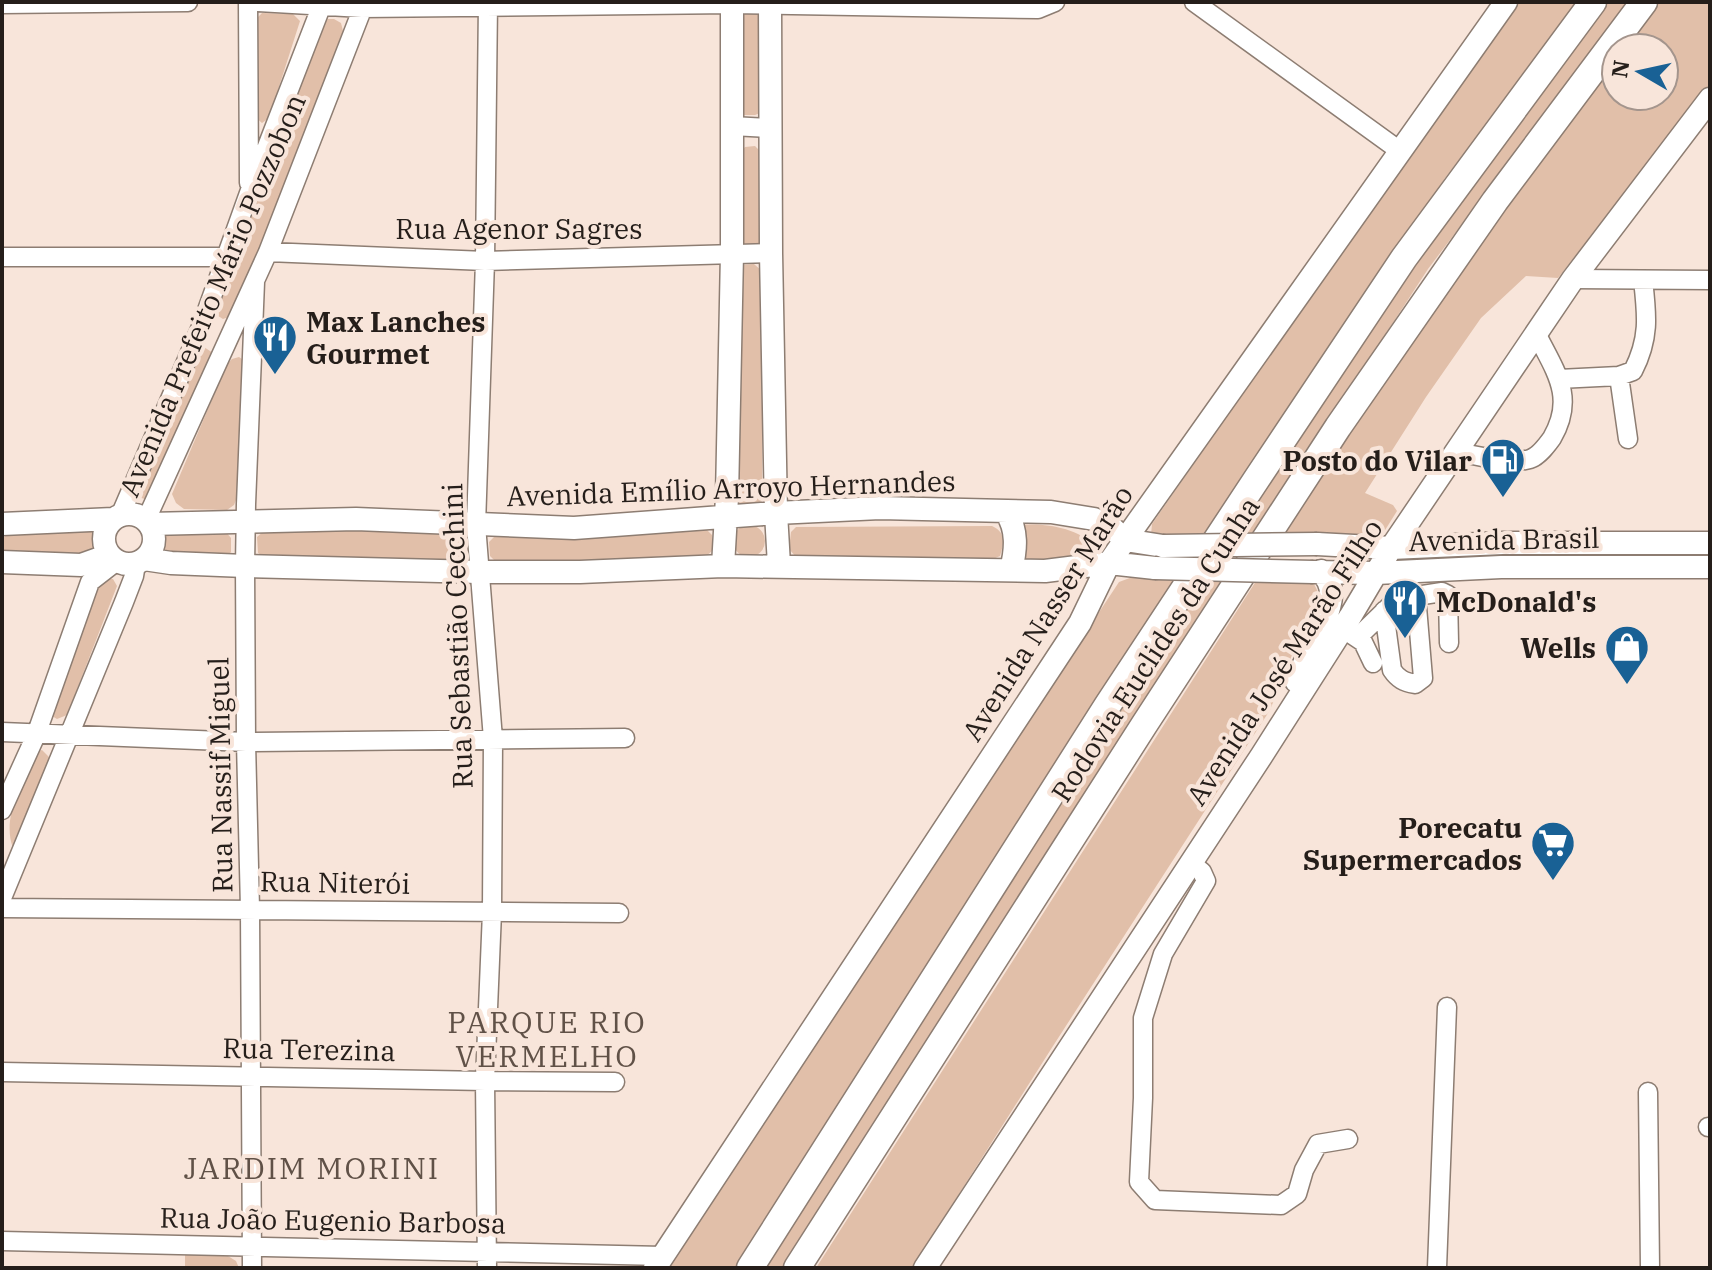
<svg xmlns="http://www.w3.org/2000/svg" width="1712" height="1270" font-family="'IBM Plex Serif',serif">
<rect width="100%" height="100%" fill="#f8e5da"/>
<path fill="#e1bfa9" d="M 1517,2 L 1581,2 L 1445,178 L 1211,535 L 1151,535 L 1152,524 L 1411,150 Z
M 1602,2 L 1630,2 L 1428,269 L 1254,536 L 1229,535 L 1409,262 Z
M 1655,2 L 1710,2 L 1710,85 L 1558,278 L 1526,276 L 1481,318 L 1426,397 L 1365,493 L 1393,505 L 1397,511 L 1382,535 L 1374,540 L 1280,536 C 1387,372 1500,212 1616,54 L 1616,96 L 1664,96 L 1664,48 L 1621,48 Z
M 745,11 L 756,12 L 764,20 L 765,111 L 755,115 L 744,115 L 736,105 L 737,22 Z
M 262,13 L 293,14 L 300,21 L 269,118 L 262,123 L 255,117 L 255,20 Z
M 328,19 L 334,19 L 341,23 L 343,31 L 235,311 L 229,317 L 223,319 L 215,314 L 215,308 L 322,23 Z
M 755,146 L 762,153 L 765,241 L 759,247 L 745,247 L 737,241 L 737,157 L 745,147 Z
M 754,264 L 763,272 L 762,499 L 757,507 L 741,507 L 734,499 L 741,265 Z
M 204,347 L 213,353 L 148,500 L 138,497 L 136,491 L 199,348 Z
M 239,357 L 245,361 L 238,495 L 234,505 L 227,510 L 184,509 L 176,503 L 172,494 L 227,364 L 232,359 Z
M733 541a16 16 0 1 1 32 0a16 16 0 1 1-32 0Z
M 1021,525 C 1047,523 1076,528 1096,546 C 1096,551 1097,554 1092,558 C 1085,563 1037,560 1024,561 Z
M 992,526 C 1006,532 1004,543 1000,556 L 991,560 L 798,559 L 789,549 L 791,532 L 796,527 Z
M 357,527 L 457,532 L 464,539 L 465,556 L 458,563 L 268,559 L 258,553 L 257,537 L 264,531 Z
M 704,527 L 712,535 L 712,551 L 703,559 L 498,564 L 490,556 L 489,542 L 496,535 Z
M 100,530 L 99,537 L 101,552 L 9,557 L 3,552 L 2,539 L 9,533 Z
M 162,530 L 225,531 L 231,538 L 231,552 L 225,559 L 157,555 L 163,538 Z
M 1135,576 L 1181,577 L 741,1268 L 667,1268 L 1119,582 Z
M 1197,577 L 1223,578 L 786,1268 L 759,1268 Z
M 107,578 L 113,579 L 117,586 L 67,715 L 57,719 L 52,716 L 98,585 Z
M 1258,578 L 1305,580 L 1314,584 L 1320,596 L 1317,615 L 1294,650 L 1270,710 L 1053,1046 L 912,1268 L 816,1268 Z
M 42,750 L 50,758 L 50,764 L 19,846 L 13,848 C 1,817 24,779 36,752 Z
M 185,1254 L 228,1256 L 236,1261 L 239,1268 L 185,1268 Z"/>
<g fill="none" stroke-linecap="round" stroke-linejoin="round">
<g stroke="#8d7d72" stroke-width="21">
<path id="minor" d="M 248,2 L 249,183
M 258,2 L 362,8 L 732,4 L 1038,9 L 1055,2
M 1194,2 L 1400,151
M 2,4 L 188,2
M 732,126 L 770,128
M 268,252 L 485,261 L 771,253
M 2,257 L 226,257
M 1573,279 L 1710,280
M 1619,376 L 1628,439
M 1559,379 L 1619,376 L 1633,371 C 1650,338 1647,315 1643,280
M 1456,452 C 1476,455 1511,465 1530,459 C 1539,456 1547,445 1552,438 C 1576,397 1555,371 1536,333
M 120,516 L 201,327 L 249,193 L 323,2
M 146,520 L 268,252 L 365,2
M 1384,611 L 1392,670 C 1398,679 1404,682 1415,684 L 1423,678 L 1416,595
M 1348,632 L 1363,642 L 1373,663
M 1358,637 L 1397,599 L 1442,592 L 1448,595 L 1449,643
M 2,732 L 246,742 L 625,738
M 2,810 L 36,735 L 90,582 L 117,561
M 1191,863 L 1202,872 L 1206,881 L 1163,954 L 1143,1018 L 1143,1098 L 1139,1182 L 1155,1200 L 1281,1205 L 1297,1194 L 1304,1170 L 1318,1144 L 1348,1139
M 2,898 L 124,602 L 134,576 L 136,564
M 2,908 L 619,913
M 2,1072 L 485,1081 L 615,1082
M 1648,1092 L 1650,1268
M 1708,1127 L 1710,1127
M 2,1241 L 663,1256
M 252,1268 L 250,909 L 246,742 L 245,566 L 246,504 L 255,282
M 487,1268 L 485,1081 L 492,912 L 493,739 L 476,525 L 485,261 L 488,2
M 1437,1268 L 1447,1007"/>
</g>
<g stroke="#8d7d72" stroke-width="25">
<path id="major" d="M 770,2 L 771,253 L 776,513 L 779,565
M 1006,512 C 1018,530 1016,550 1011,570
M104 539a25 25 0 1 1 50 0a25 25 0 1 1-50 0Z
M 2,524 L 113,519
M 149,524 L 356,519 L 574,528 L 776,513 L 880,508 L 1051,512 L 1094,519 L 1110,526 L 1125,540 L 1163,546
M 1317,544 L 1391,548 L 1502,543 L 1710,543
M 144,559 L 171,563 L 245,566 L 479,572 L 580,572 L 723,566 L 1045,571 L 1109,563 L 1155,568
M 2,562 L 81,565 L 109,555
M 723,566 L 727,497 L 732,253 L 732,2
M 1313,572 L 1376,573 L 1501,567 L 1710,567
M 1296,681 C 1305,659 1332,616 1331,594 C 1331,584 1327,578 1321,571
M 655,1268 L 1080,623 L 1109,563 L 1125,540 L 1506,2
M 925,1268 L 1262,755 L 1350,617 L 1391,548 L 1573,279 L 1710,99"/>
</g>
<g stroke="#8d7d72" stroke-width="29">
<path id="highway" d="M 750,1268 L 1107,706 L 1256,480 L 1404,258 L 1593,2
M 797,1268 L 1144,725 L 1338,427 L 1495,201 L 1644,2"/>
</g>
<use href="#minor" stroke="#fff" stroke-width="18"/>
<use href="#major" stroke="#fff" stroke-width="22"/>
<use href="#highway" stroke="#fff" stroke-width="26"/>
<g stroke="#8d7d72" stroke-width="25" stroke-linecap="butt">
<path id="major-bridge" d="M 1163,546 L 1317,544
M 1155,568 L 1313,572"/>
</g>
<use href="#major-bridge" stroke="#fff" stroke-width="22"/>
</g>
<defs>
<g id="restaurant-pin" transform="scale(2.3)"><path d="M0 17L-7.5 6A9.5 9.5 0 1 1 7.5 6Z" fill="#196195" stroke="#f8e5da"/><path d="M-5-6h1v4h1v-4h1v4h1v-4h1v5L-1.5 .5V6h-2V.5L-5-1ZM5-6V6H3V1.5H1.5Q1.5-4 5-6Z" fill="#fff"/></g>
<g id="fuel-pin" transform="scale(2.3)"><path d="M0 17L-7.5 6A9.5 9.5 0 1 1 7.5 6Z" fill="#196195" stroke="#f8e5da"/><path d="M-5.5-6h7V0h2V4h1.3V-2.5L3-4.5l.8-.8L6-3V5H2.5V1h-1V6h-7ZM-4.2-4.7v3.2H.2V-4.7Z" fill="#fff"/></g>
<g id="shop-pin" transform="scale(2.3)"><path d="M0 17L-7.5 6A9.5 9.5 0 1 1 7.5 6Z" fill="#196195" stroke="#f8e5da"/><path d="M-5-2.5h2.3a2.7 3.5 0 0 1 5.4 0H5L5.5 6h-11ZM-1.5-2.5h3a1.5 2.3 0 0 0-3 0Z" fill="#fff"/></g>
<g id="supermarket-pin" transform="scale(2.3)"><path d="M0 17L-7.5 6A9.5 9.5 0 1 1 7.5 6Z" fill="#196195" stroke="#f8e5da"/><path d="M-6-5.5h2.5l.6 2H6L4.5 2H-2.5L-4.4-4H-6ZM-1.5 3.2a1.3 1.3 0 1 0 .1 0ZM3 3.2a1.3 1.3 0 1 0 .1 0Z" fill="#fff"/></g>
</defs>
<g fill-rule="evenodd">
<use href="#restaurant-pin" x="275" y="337"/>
<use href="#fuel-pin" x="1503" y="460"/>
<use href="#restaurant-pin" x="1405" y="601"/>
<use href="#shop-pin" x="1627" y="647"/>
<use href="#supermarket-pin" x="1553" y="843"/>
</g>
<g text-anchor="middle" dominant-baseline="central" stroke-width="8" stroke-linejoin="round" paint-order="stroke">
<g font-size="28" fill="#251e1a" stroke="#f8e5da">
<text x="519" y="228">Rua Agenor Sagres</text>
<text transform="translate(212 295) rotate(-67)">Avenida Prefeito Mário Pozzobon</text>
<text transform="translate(731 488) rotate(-2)">Avenida Emílio Arroyo Hernandes</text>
<text transform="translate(1504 539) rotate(-1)">Avenida Brasil</text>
<text transform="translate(1047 613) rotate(-58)">Avenida Nasser Marão</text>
<text transform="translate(457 636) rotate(-92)">Rua Sebastião Cecchini</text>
<text transform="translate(1155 649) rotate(-57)">Rodovia Euclides da Cunha</text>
<text transform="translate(1284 662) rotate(-57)">Avenida José Marão Filho</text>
<text transform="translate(220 775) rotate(-91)">Rua Nassif Miguel</text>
<text transform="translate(335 882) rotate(1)">Rua Niterói</text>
<text transform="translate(309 1049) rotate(1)">Rua Terezina</text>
<text transform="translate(333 1220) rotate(1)">Rua João Eugenio Barbosa</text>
</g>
<g font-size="28" font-weight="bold" fill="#251e1a" stroke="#f8e5da" text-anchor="end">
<text x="306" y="321" text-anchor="start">Max Lanches<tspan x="306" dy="32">Gourmet</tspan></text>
<text x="1472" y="460">Posto do Vilar</text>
<text x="1436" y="601" text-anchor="start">McDonald's</text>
<text x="1596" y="647">Wells</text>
<text x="1522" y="827">Porecatu<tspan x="1522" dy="32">Supermercados</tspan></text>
</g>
<g font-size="30" letter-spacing="2" fill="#605147" stroke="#f8e5da">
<text x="547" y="1021">PARQUE RIO<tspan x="547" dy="34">VERMELHO</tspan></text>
<text x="312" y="1167">JARDIM MORINI</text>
</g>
</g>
<rect width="1712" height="1270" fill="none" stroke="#251e1a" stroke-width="8"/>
<g transform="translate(1640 72) rotate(279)"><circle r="38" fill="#f8e5da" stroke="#a4958d" stroke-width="2"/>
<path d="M0-6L14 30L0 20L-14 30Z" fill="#196195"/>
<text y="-12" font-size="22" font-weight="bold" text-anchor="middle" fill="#251e1a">N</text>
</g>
</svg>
